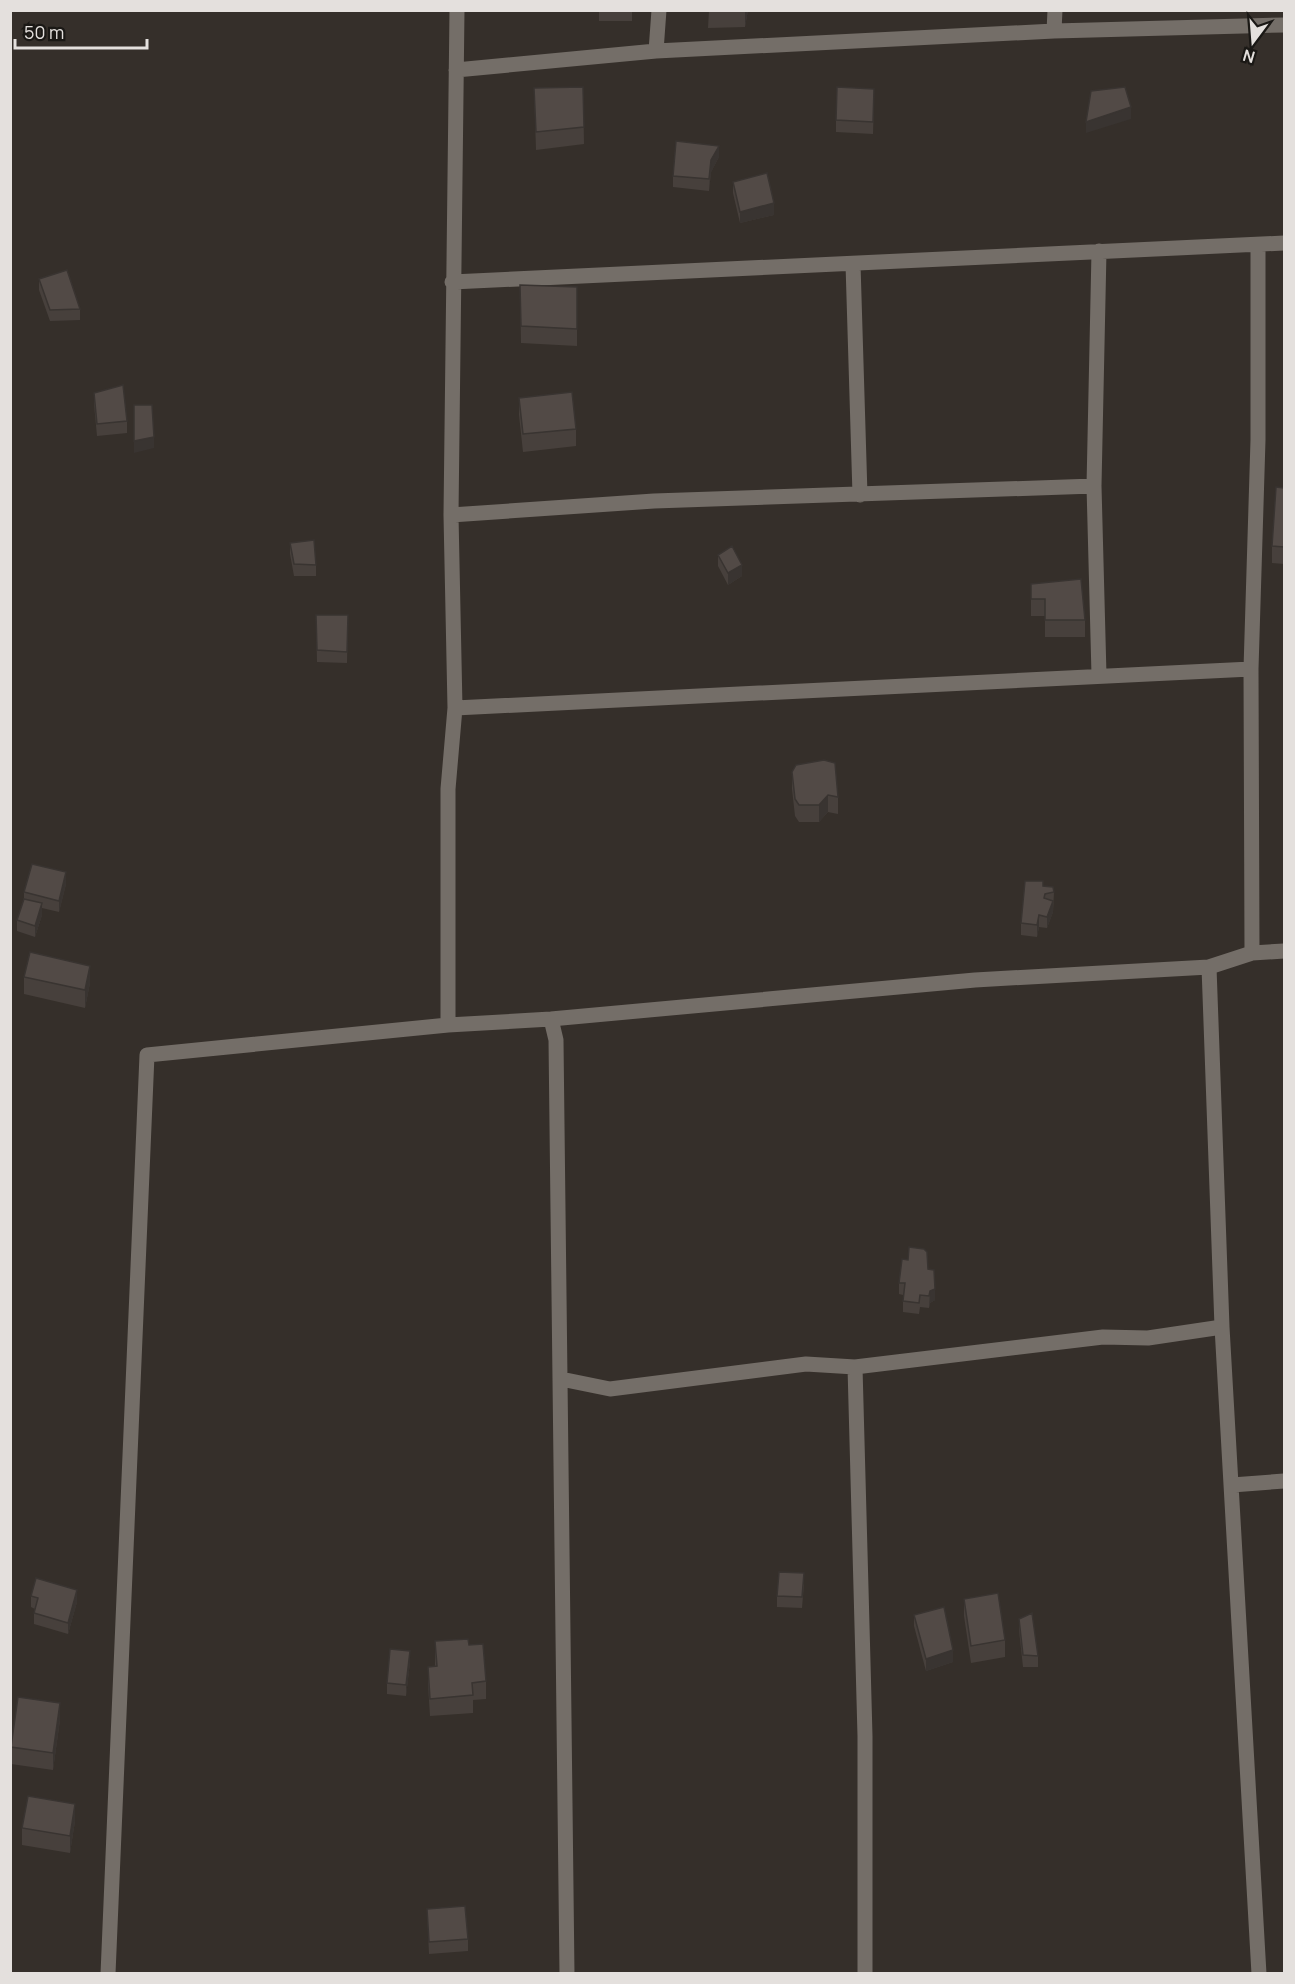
<svg xmlns="http://www.w3.org/2000/svg" width="1295" height="1984" font-family="Manrope,sans-serif">
<rect width="100%" height="100%" fill="#352f2a"/>
<g fill="none" stroke-linecap="round" stroke-linejoin="round">
<path stroke="#746e68" stroke-width="15" d="M 1054,31 L 1055,10
M 656,51 L 659,10
M 456,70 L 656,51 L 1054,31 L 1284,25
M 853,264 L 860,495
M 452,282 L 1284,243
M 1094,486 L 1099,675
M 451,515 L 654,501 L 1094,486 L 1099,251
M 455,708 L 1251,669
M 1252,953 L 1251,669 L 1258,440 L 1258,245
M 1209,967 L 1222,1327 L 1259,1974
M 551,1019 L 556,1040 L 567,1974
M 448,1025 L 448,789 L 455,708 L 451,515 L 457,10
M 855,1367 L 865,1736 L 865,1974
M 561,1379 L 610,1389 L 806,1364 L 855,1367 L 1103,1337 L 1148,1338 L 1222,1327
M 1232,1485 L 1284,1481
M 108,1974 L 147,1055 L 448,1025 L 551,1019 L 975,980 L 1209,967 L 1252,953 L 1284,951"/>
</g>
<path fill="#47403c" d="M 599,10 L 632,10 L 632,21 L 599,21 Z
M 709,10 L 748,10 L 745,27 L 708,28 Z
M 583,87 L 584,144 L 536,150 L 534,88 Z
M 874,101 L 873,134 L 836,132 L 836,120 Z
M 719,157 L 711,172 L 709,191 L 673,187 L 673,176 Z
M 733,182 L 774,215 L 740,223 L 733,193 Z
M 39,279 L 80,309 L 80,320 L 50,321 L 39,290 Z
M 520,285 L 577,287 L 577,346 L 521,343 Z
M 94,393 L 127,421 L 127,433 L 97,436 L 94,404 Z
M 519,398 L 576,429 L 576,446 L 523,452 L 519,415 Z
M 1284,488 L 1284,564 L 1272,563 L 1272,546 Z
M 290,543 L 316,565 L 316,576 L 294,576 L 290,554 Z
M 718,555 L 742,576 L 728,585 L 718,566 Z
M 1031,584 L 1085,620 L 1085,637 L 1045,637 L 1045,616 L 1031,616 Z
M 316,615 L 348,615 L 347,663 L 317,662 Z
M 792,772 L 838,797 L 838,814 L 828,812 L 819,822 L 799,822 L 795,816 L 792,789 Z
M 66,884 L 59,912 L 42,908 L 42,915 L 35,937 L 17,931 L 17,920 L 24,899 L 24,892 Z
M 1043,886 L 1054,892 L 1053,912 L 1047,928 L 1039,927 L 1037,937 L 1021,935 L 1021,923 Z
M 24,977 L 90,983 L 85,1008 L 24,994 Z
M 928,1269 L 935,1300 L 930,1303 L 929,1308 L 920,1307 L 919,1314 L 903,1312 L 903,1295 L 899,1294 L 899,1283 Z
M 804,1584 L 802,1608 L 777,1607 L 777,1596 Z
M 31,1596 L 77,1602 L 68,1634 L 34,1624 L 34,1613 L 35,1609 L 31,1607 Z
M 964,1599 L 1005,1640 L 1005,1657 L 971,1663 L 964,1616 Z
M 914,1615 L 953,1662 L 926,1671 L 914,1626 Z
M 1019,1619 L 1038,1656 L 1038,1667 L 1023,1667 L 1019,1630 Z
M 435,1641 L 469,1645 L 486,1681 L 486,1699 L 473,1700 L 473,1713 L 430,1716 L 428,1684 L 428,1667 L 435,1666 Z
M 410,1662 L 406,1696 L 387,1694 L 387,1683 Z
M 60,1720 L 53,1770 L 11,1764 L 11,1747 Z
M 75,1821 L 70,1853 L 22,1845 L 22,1828 Z
M 427,1909 L 468,1939 L 468,1951 L 429,1954 Z"/>
<path fill="#393431" d="M 745,10 L 748,10 L 745,27 Z
M 1131,107 L 1131,119 L 1086,133 L 1086,122 Z
M 719,146 L 719,157 L 711,172 L 709,191 L 711,160 Z
M 774,203 L 774,215 L 740,223 L 740,212 Z
M 154,437 L 154,448 L 134,453 L 134,441 Z
M 742,565 L 742,576 L 728,585 L 728,573 Z
M 828,795 L 828,812 L 819,822 L 819,805 Z
M 66,872 L 66,884 L 59,912 L 59,901 Z
M 1053,901 L 1053,912 L 1047,928 L 1047,917 Z
M 42,903 L 42,915 L 35,937 L 35,926 Z
M 1039,915 L 1039,927 L 1037,937 L 1037,925 Z
M 90,966 L 90,983 L 85,1008 L 85,990 Z
M 935,1289 L 935,1300 L 930,1303 L 929,1308 L 930,1291 Z
M 77,1590 L 77,1602 L 68,1634 L 68,1623 Z
M 953,1650 L 953,1662 L 926,1671 L 926,1659 Z
M 410,1651 L 410,1662 L 406,1696 L 406,1685 Z
M 60,1703 L 60,1720 L 53,1770 L 53,1753 Z
M 75,1804 L 75,1821 L 70,1853 L 70,1836 Z"/>
<path fill="#524a46" stroke="#393431" stroke-width="1.5" d="M 583,87 L 584,127 L 536,132 L 534,88 Z
M 837,87 L 874,89 L 873,122 L 836,120 Z
M 1125,87 L 1131,107 L 1086,122 L 1091,91 Z
M 676,141 L 719,146 L 711,160 L 709,179 L 673,176 Z
M 767,173 L 774,203 L 740,212 L 733,182 Z
M 67,270 L 80,309 L 50,310 L 39,279 Z
M 520,285 L 577,287 L 577,329 L 521,326 Z
M 123,385 L 127,421 L 97,424 L 94,393 Z
M 572,392 L 576,429 L 523,434 L 519,398 Z
M 134,405 L 152,405 L 154,437 L 134,441 Z
M 1276,487 L 1284,488 L 1284,547 L 1272,546 Z
M 314,540 L 316,565 L 294,564 L 290,543 Z
M 732,546 L 742,565 L 728,573 L 718,555 Z
M 1081,579 L 1085,620 L 1045,620 L 1045,599 L 1031,599 L 1031,584 Z
M 316,615 L 348,615 L 347,652 L 317,650 Z
M 824,760 L 835,763 L 838,797 L 828,795 L 819,805 L 799,805 L 795,799 L 792,772 L 796,765 Z
M 32,864 L 66,872 L 59,901 L 24,892 Z
M 1025,881 L 1043,881 L 1043,886 L 1053,887 L 1054,892 L 1045,894 L 1044,898 L 1053,901 L 1047,917 L 1039,915 L 1037,925 L 1021,923 Z
M 24,899 L 42,903 L 35,926 L 17,920 Z
M 30,952 L 90,966 L 85,990 L 24,977 Z
M 909,1247 L 924,1249 L 927,1252 L 928,1269 L 934,1270 L 935,1289 L 930,1291 L 929,1296 L 920,1295 L 919,1303 L 903,1301 L 905,1283 L 899,1283 L 902,1259 L 908,1260 Z
M 779,1572 L 804,1573 L 802,1597 L 777,1596 Z
M 36,1578 L 77,1590 L 68,1623 L 34,1613 L 38,1598 L 31,1596 Z
M 998,1593 L 1005,1640 L 971,1646 L 964,1599 Z
M 944,1607 L 953,1650 L 926,1659 L 914,1615 Z
M 1032,1613 L 1038,1656 L 1023,1655 L 1019,1619 Z
M 468,1639 L 469,1645 L 483,1644 L 486,1681 L 472,1683 L 473,1695 L 430,1699 L 428,1667 L 437,1666 L 435,1641 Z
M 390,1649 L 410,1651 L 406,1685 L 387,1683 Z
M 18,1697 L 60,1703 L 53,1753 L 11,1747 Z
M 28,1796 L 75,1804 L 70,1836 L 22,1828 Z
M 465,1906 L 468,1939 L 429,1942 L 427,1909 Z"/>
<rect width="1295" height="1984" fill="none" stroke="#e4e0dd" stroke-width="24"/>
<g transform="translate(1253 42) rotate(196)" stroke="#1a1815" stroke-width="4.5" paint-order="stroke">
<path d="M0-4.5L10 22L0 15L-10 22Z" fill="#e4e0dd"/>
<text y="-9" font-size="16" font-weight="bold" text-anchor="middle" fill="#e4e0dd">N</text>
</g>
<path d="M15 39v9h132v-9" fill="none" stroke="#e4e0dd" stroke-width="3"/>
<text x="24" y="39" font-size="18" fill="#e4e0dd" stroke="#1a1815" stroke-width="4.5" paint-order="stroke">50 m</text>
</svg>
